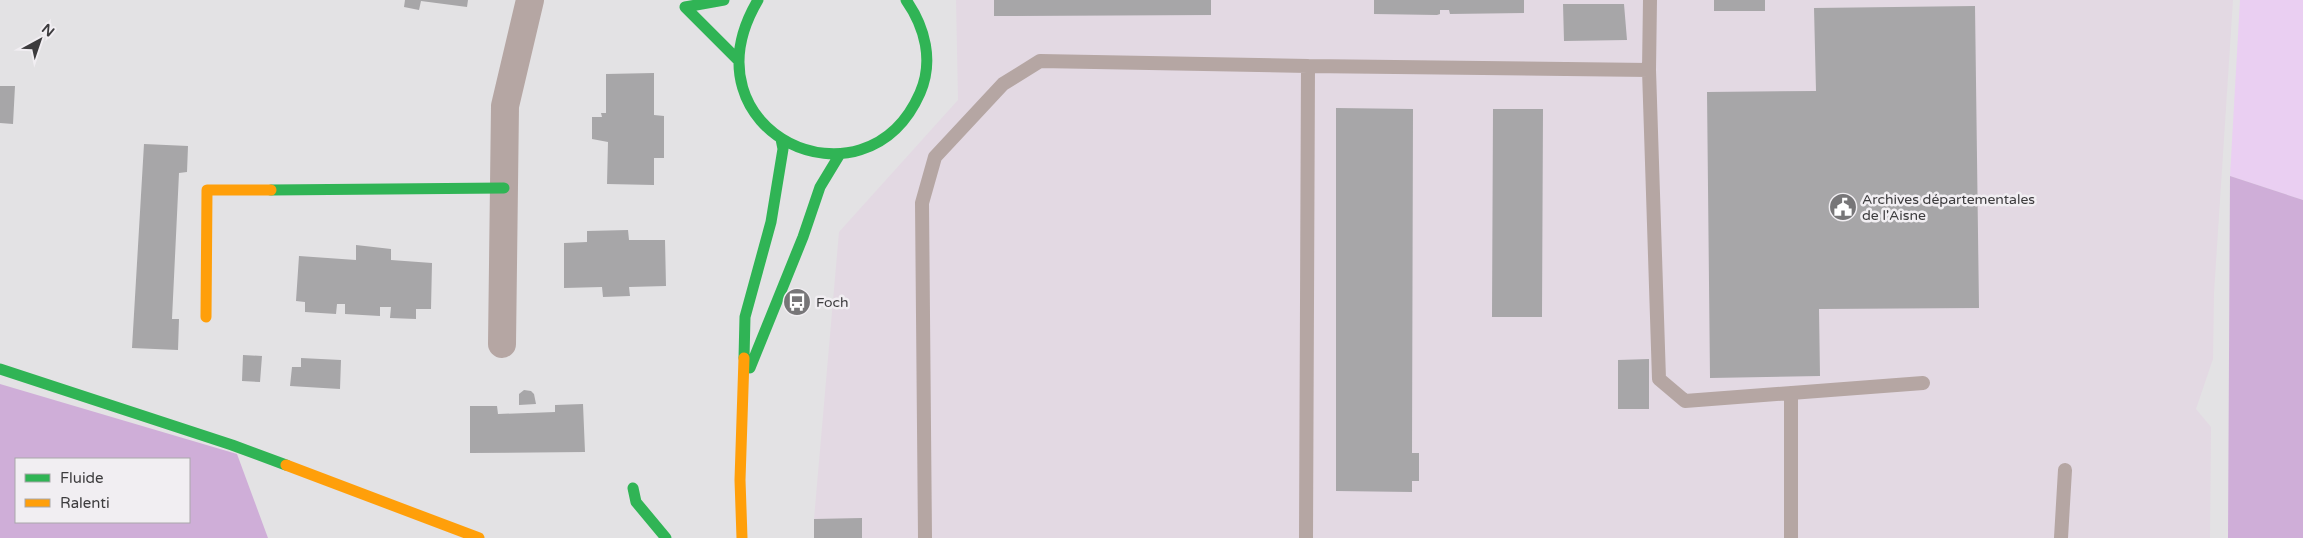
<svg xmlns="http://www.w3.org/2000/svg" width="2303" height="538" font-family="'Varela Round',sans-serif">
<rect width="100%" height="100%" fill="#e3e2e4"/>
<path fill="#e3d9e3" d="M 956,0 L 2233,0 L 2214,293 L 2213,359 L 2196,409 L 2211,427 L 2210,538 L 814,538 L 814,519 L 839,232 L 958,100 Z"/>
<path fill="#eacff2" d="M 2240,0 L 2303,0 L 2303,200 L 2230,176 Z"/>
<path fill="#cfaed8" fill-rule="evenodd" d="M 2230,176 L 2303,200 L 2303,538 L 2228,538 Z
M 0,384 L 237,454 L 268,538 L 0,538 ZM 16,459 L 189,459 L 189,522 L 16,522 Z"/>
<path fill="#a7a6a8" d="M 405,0 L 468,0 L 467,7 L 421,1 L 419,10 L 404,7 Z
M 994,0 L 1211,0 L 1211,15 L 994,16 Z
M 1374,0 L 1524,0 L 1524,13 L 1450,14 L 1449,10 L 1440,10 L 1440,14 L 1437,15 L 1374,14 Z
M 1714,0 L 1765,0 L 1765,11 L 1714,11 Z
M 1563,4 L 1624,4 L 1627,40 L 1564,41 Z
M 1975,6 L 1979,308 L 1819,309 L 1820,376 L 1710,378 L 1707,92 L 1816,91 L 1814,8 Z
M 654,73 L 654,115 L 664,116 L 664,158 L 654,158 L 654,185 L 607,184 L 608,142 L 592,139 L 592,117 L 602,117 L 601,113 L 606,113 L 606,74 Z
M 0,86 L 15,86 L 13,124 L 0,123 Z
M 1336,108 L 1413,109 L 1412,453 L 1419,453 L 1419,481 L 1412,481 L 1412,492 L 1336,491 Z
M 1493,109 L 1543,109 L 1542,317 L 1492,317 Z
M 144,144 L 188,146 L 187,172 L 179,173 L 172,319 L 179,319 L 178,350 L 132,348 Z
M 628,230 L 629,240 L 665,240 L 666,286 L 629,287 L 630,296 L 603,297 L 602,287 L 564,288 L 564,243 L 587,242 L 587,231 Z
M 356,245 L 391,249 L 391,260 L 432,263 L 431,309 L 416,309 L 416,319 L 390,318 L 391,307 L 380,307 L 380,316 L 345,314 L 345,304 L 337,304 L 336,314 L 305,312 L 305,302 L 296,301 L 299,256 L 356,260 Z
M 243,355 L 262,356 L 260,382 L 242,381 Z
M 301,358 L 341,360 L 340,389 L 290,386 L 292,367 L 301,367 Z
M 1649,359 L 1649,409 L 1618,409 L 1618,360 Z
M 524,390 L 531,391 L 534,394 L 536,404 L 519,405 L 519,394 Z
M 583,404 L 585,452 L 470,453 L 470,406 L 497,406 L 498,414 L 555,412 L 555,405 Z
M 862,518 L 862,538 L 814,538 L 814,519 Z"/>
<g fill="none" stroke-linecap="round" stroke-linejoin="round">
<path stroke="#b5a6a3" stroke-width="14" d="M 1308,66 L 1649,70 L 1659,379 L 1685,401 L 1923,383
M 1649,70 L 1650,0
M 1791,393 L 1791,538
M 925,538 L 922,203 L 935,157 L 1003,84 L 1040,61 L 1308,66 L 1306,538
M 2061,538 L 2065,470"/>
<path stroke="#b5a6a3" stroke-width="28" d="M 502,344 L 505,106 L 530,0"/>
<path stroke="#30b455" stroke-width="11" d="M 724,0 L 685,7 L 737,59
M 758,0 C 680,132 865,218 920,93 C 934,61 925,27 906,0
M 271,190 L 504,188
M 744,358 L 745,317 L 771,222 L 783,149 L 781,139
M 750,368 L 803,237 L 820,187 L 840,154
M 0,369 L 232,445 L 286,465
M 633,488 L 636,502 L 666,538"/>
<path stroke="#ff9f0a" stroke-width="11" d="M 206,317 L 207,190 L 271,190
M 286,465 L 479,538
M 742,538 L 740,480 L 744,358"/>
</g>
<defs>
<g id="civic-disc" transform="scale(1.4375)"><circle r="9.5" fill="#777678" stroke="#f1eef2"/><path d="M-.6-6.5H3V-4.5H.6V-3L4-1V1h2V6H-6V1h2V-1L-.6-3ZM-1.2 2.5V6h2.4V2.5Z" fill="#fff"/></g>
<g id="bus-disc" transform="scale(1.4375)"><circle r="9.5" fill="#777678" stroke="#f1eef2"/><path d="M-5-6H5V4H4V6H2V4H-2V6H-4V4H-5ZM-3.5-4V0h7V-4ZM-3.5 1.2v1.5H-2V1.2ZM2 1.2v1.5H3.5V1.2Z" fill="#fff"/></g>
</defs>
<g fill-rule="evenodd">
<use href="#civic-disc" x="1843" y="207"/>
<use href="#bus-disc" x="797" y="302"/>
</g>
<g text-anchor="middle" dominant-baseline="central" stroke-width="5" stroke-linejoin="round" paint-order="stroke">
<g font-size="14" fill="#3d3c3e" stroke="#f1eef2" text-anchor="start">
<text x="1862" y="199">Archives départementales<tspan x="1862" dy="16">de l'Aisne</tspan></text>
<text x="816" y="302">Foch</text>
</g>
</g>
<rect x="15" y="458" width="175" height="65" fill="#f1eef2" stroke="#a9a7aa"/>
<rect x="25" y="474" width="25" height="8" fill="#30b455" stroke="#a9a7aa"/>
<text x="60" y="483" font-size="15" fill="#3d3c3e">Fluide</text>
<rect x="25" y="499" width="25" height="8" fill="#ff9f0a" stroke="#a9a7aa"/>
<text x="60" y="508" font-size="15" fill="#3d3c3e">Ralenti</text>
<g transform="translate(40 40) rotate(40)" stroke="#f1eef2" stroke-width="4" paint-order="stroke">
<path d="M0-4L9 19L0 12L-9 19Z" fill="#3d3c3e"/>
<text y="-8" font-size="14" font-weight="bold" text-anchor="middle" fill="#3d3c3e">N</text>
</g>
</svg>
